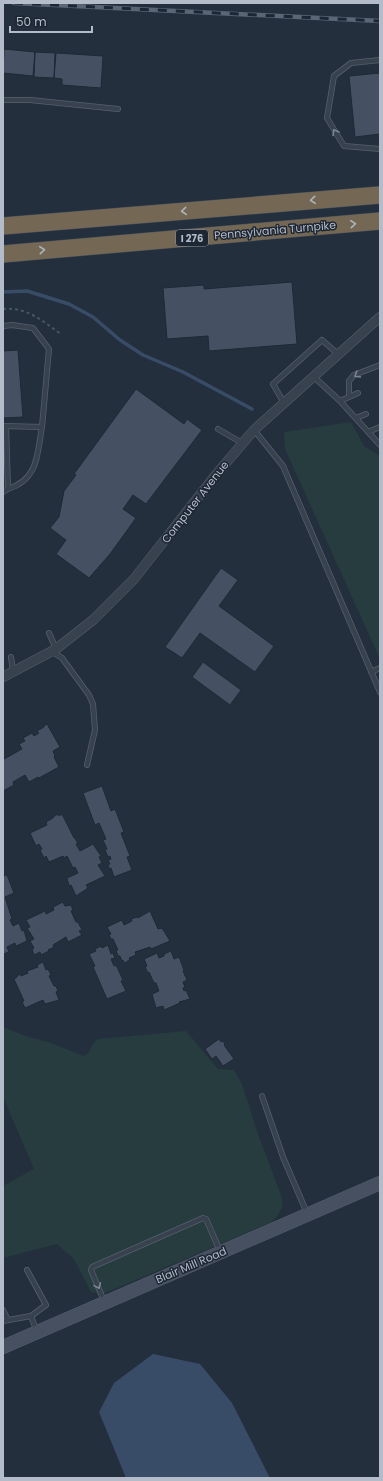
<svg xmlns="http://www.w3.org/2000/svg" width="383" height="1481" font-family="Poppins,sans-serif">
<rect width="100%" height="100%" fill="#242f3e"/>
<path fill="#263c3f" d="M 351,422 L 364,446 L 380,456 L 380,659 L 285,449 L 284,432 Z
M 3,1027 L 26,1036 L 51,1043 L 84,1056 C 93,1051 89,1045 98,1039 L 186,1031 L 218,1069 L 234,1070 L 242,1084 L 258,1134 L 281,1195 L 283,1206 L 278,1215 L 272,1222 L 103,1294 L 91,1292 L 74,1259 L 57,1244 L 3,1258 L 3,1186 L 34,1169 L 3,1097 Z"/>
<path fill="#394c67" d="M 153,1354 L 200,1364 L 232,1403 L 270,1478 L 126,1478 L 99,1412 L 114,1383 Z"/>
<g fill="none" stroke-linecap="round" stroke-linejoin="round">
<path stroke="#394c67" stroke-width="3.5" d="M 3,292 L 27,291 L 69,304 L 93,317 L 120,340 L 143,355 L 183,372 L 252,409"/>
</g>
<path fill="#455162" stroke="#1f2835" d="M 4,49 L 35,52 L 33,76 L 3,73 Z
M 35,52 L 55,53 L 54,78 L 34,77 Z
M 56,53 L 103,56 L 101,88 L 62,85 L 62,79 L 54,78 Z
M 380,73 L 380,134 L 355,137 L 349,76 Z
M 292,282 L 297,344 L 209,351 L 208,336 L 167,339 L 163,288 L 204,285 L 204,289 Z
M 18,350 L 23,417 L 3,418 L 3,351 Z
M 136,389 L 184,424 L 187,419 L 202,430 L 146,504 L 133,495 L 123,509 L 136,518 L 110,554 L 89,578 L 56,554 L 66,540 L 50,528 L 59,517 L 64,491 L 76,475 L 74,474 Z
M 221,568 L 238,580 L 219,606 L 274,646 L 255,672 L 200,633 L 182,658 L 165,647 Z
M 203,662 L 241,690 L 230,705 L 192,677 Z
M 47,724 L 60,747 L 53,751 L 55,756 L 54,757 L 59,767 L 39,778 L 38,777 L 29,782 L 25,775 L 13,782 L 14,785 L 3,791 L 3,757 L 4,759 L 22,749 L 19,744 L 25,741 L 23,738 L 32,733 L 34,736 L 39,733 L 37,731 L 44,727 L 44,726 Z
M 102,786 L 111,811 L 115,809 L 124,832 L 121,833 L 130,856 L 127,857 L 132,870 L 114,877 L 111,868 L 109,869 L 108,865 L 110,864 L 108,860 L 111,859 L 110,856 L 108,857 L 105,850 L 107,849 L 103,840 L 106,839 L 99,823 L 95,825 L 83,793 Z
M 58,814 L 59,816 L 62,814 L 74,838 L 75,838 L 78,844 L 76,844 L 80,851 L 93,844 L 101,856 L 99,857 L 102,863 L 98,865 L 105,876 L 86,885 L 88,888 L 76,896 L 71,885 L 69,886 L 67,878 L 78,873 L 75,867 L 73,868 L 67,856 L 64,858 L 63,856 L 49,862 L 46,856 L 44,858 L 40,850 L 42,849 L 39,844 L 36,846 L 30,833 L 47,825 L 46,822 L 53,818 L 53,817 Z
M 7,875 L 14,893 L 5,897 L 12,919 L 10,920 L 13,926 L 19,923 L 22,931 L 24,930 L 27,941 L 16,946 L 15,943 L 7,947 L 9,952 L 3,954 L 3,876 Z
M 63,902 L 65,906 L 71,905 L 73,910 L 71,911 L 76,922 L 78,922 L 82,930 L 79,931 L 82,935 L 68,942 L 66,937 L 53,945 L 54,947 L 48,950 L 49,951 L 41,955 L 40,952 L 34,955 L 32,949 L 34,948 L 30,941 L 34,939 L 27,928 L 30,927 L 26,920 L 45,911 L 46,914 L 54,910 L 53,907 Z
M 150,911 L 158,929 L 162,928 L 170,941 L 151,949 L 150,947 L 135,952 L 136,955 L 129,958 L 130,960 L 124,963 L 123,960 L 122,961 L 120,956 L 118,956 L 116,950 L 118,950 L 113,939 L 111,939 L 109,935 L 111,934 L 107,927 L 122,920 L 124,925 L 132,921 L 131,919 L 137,917 L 138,918 Z
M 108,945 L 111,954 L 113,953 L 115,958 L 111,959 L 114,966 L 116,965 L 123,980 L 121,981 L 126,991 L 107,999 L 93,967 L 95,966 L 89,954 L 96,951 L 95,949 L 101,946 L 102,948 Z
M 171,951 L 174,959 L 179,957 L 184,970 L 183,971 L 187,980 L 183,982 L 185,987 L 183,988 L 184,991 L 186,990 L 190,999 L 179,1002 L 180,1003 L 164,1010 L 163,1006 L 156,1008 L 152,994 L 159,991 L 156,983 L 154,983 L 149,972 L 148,973 L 145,967 L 147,966 L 144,959 L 157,953 L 159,958 L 164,956 L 164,954 Z
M 43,962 L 46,970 L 48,969 L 51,975 L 49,976 L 54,986 L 56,986 L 58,991 L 56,992 L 59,1000 L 45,1004 L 43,1000 L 25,1008 L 22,1002 L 24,1001 L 14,979 L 17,977 L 17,976 L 20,974 L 21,976 L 28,973 L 27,971 L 38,967 L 37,965 Z
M 219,1039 L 221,1042 L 223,1041 L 225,1044 L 224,1045 L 234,1059 L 223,1066 L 216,1056 L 212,1059 L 205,1049 Z"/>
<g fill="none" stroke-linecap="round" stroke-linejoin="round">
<g stroke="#565f6c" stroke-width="6">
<path id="service" d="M 380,60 L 351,63 L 334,76 L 327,118 L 344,146 L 380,149
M 3,100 L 30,100 L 118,109
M 3,326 L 12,325 L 33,328 L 49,349 L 42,427 L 3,426
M 313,376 L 340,401 L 380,445
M 349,397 L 349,381 L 354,375 L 380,365
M 340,401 L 358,393
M 284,403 L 273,384 L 322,340 L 338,354
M 356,418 L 366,414
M 218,429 L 242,443
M 254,430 L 283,466 L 380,692
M 368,432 L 380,427
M 8,489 C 39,479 37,454 42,427
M 3,492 L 8,489 L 6,426
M 49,633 L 56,649
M 51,651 L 62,658 L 89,695 L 93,704 L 95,730 L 87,765
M 11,657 L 13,671
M 371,672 L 380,668
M 262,1096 L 283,1157 L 307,1213
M 27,1270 L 46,1305 L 31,1316
M 104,1301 L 91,1270 L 92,1267 L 203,1218 L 206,1219 L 220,1251
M 3,1310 L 8,1320
M 3,1321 L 31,1316 L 37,1332"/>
</g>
<g stroke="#565f6c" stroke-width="10">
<path id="minor" d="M 3,677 L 56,649 L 93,620 L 134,579 L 214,477 L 254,430 L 380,317"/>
</g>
<g stroke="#565f6c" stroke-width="14">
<path id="secondary" d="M 3,1347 L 380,1183"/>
</g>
<g stroke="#434c59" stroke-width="18">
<path id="motorway" d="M 3,226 L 380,195
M 3,254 L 380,221"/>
</g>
<path stroke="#44595c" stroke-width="2" stroke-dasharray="3 3" stroke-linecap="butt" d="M 3,309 C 28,307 42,321 61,334"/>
<use href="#service" stroke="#38414e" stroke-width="4.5"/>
<use href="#minor" stroke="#38414e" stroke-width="9"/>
<use href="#secondary" stroke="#465061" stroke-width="13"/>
<use href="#motorway" stroke="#746855" stroke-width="17"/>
<g stroke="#5a6575" stroke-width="4.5">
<path id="rail" d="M 14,3 L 380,21"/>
</g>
<use href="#rail" stroke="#1d2633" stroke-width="3" stroke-dasharray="9" stroke-linecap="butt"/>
</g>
<defs><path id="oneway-chevron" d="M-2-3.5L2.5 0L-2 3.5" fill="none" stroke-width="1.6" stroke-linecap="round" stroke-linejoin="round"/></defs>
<g stroke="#7c8592">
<use href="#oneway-chevron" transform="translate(335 132) rotate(-121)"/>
<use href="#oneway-chevron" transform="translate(357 375) rotate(149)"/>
<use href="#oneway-chevron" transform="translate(98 1286) rotate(66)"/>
</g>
<g stroke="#aeb4bd">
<use href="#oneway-chevron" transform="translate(313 200) rotate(175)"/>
<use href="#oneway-chevron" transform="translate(184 211) rotate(175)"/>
<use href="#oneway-chevron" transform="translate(353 224) rotate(-5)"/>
<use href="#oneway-chevron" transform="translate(42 250) rotate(-5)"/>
</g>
<g text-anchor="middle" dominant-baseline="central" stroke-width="3" stroke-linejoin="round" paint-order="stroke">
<rect fill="#1d2633" stroke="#878f9c" stroke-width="1" x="176" y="230" width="32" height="16" rx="3"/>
<g font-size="10" font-weight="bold" fill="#b4bcc9">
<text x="192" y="238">I 276</text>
</g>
<g font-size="11" fill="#b4bcc9" stroke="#1d2633">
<text transform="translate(275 230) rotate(-5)">Pennsylvania Turnpike</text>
<text transform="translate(195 502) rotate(-52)">Computer Avenue</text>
<text transform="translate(191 1265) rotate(-23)">Blair Mill Road</text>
</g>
</g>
<rect width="383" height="1481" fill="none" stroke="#b4bcc9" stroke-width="8"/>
<path d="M10 26v6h82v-6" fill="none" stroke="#b4bcc9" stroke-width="2"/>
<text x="16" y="26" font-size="12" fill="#b4bcc9" stroke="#1d2633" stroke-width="3" paint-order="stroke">50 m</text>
</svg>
